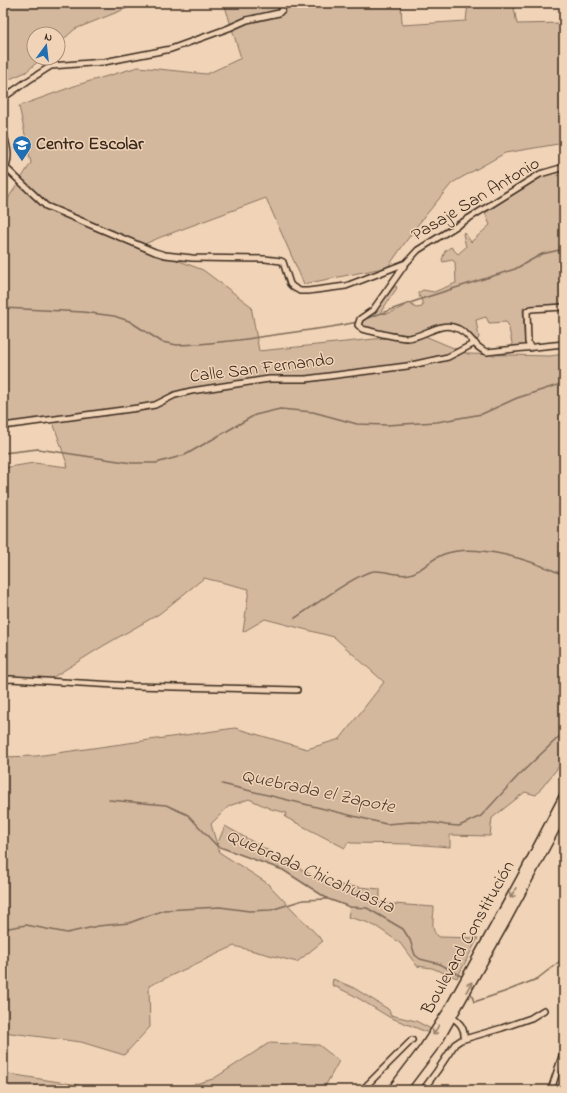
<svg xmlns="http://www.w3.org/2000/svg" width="567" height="1093" font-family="'Indie Flower',sans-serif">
<rect width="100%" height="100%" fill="#f1d4b7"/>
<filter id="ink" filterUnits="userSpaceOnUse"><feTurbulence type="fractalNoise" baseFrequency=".025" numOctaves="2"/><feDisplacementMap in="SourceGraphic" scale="8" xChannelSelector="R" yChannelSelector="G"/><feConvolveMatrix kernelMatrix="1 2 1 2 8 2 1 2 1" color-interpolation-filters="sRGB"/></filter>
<g filter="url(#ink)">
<path fill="#d3b89e" stroke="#87715e" d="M 3,3 L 140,3 L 75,29 L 58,44 L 58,34 L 34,34 L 34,58 L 42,58 L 26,72 L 3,82 Z
M 224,3 L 401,3 L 402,25 L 466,21 L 468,3 L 513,3 L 517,24 L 564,23 L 564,143 L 505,153 L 452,183 L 416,227 L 388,267 L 304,284 L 266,198 L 161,237 L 140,246 L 203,270 L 251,306 L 259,351 L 403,336 L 364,328 L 361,325 L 361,323 L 378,308 L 393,288 L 396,286 L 397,288 L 380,313 C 389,316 400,308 409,303 L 416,308 L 422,307 L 423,304 L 418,293 L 423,290 L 434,292 L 456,283 L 455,262 L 452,260 L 443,262 L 442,260 L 445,251 L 451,247 L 458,254 L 466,247 L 463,234 L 464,232 L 471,242 L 490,225 L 485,213 L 541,177 L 564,171 L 564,304 L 523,308 L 525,346 L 513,348 L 508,324 L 506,322 L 489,323 L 486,317 L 476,320 L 479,338 L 477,340 C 472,337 468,332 463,328 C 450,318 433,329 420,334 L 468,354 L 550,356 L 564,354 L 564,760 L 536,795 L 525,792 L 492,818 L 490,836 L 450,835 L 450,847 L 411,844 L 351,843 L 348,842 L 345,848 L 285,817 L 287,813 L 271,809 L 249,799 L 229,806 L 211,824 L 217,845 L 225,826 L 327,884 L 380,889 L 380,903 L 434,907 C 434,918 429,932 440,937 L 478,938 L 457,978 L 432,968 L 417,966 L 400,943 L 377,927 L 366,922 L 348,917 L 350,907 L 328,899 L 283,870 L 217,846 L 219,852 L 267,883 L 323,941 L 297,962 L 234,946 L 149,986 L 150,1027 L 124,1055 L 81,1042 L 3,1032 L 3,757 L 36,756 L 235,728 L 307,749 L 340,739 L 384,682 L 334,637 L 265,619 L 243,632 L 249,589 L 204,578 L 159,614 L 103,646 L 47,681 L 3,681 L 3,468 L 34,463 L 68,467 L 51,416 L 3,426 L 3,215 L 9,197 L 31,163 L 19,106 L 77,85 L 138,67 L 207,74 L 241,58 Z
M 333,979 L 354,988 L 388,1009 L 390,1012 L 390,1015 L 416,1021 L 431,1029 L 429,1033 L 389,1017 L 353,995 L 332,985 Z
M 269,1043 L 319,1045 L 339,1061 L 323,1090 L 174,1090 L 213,1079 Z
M 3,1073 L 78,1085 L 90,1090 L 3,1090 Z"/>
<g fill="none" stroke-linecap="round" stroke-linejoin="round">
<path stroke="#7e6957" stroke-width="1.5" d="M 3,308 L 83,312 L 114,316 L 129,321 L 162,342 L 177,345 L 200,344 L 239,340 L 331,327 L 358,322
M 362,320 L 427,297 L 515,269 L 542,254 L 564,249
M 3,453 L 38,449 L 132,463 L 156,463 L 185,455 L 255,415 L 280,409 L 313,412 L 357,424 L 386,425 L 437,422 L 482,414 L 517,398 L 564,383
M 295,618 C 311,608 357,573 374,571 C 387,570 400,578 413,573 C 424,569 432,558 444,554 C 477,542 533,561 564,575
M 222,784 L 386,824 L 411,822 L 435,823 L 446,825 L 459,826 L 481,816 L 518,776 L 564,732
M 109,800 L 166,805 L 188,815 L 217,846 L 283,870 L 328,899 L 350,907 L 367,908 L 403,929 L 410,940 L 415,955 L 420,959 L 440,964 L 463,977
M 3,929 L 26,925 L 67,933 L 98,926 L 129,923 L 164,910 L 220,907 L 249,911 L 271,910 L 303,900 L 327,899
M 471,993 L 474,1002 L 504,992 L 537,979 L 564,958"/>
<g stroke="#3b2a1e" stroke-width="8">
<path id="minor" d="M 3,98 L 29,80 L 51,66 L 104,62 L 171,49 L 229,28 L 247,20 L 279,13 L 282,10 L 284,3
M 3,131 C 6,144 12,157 4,169
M 5,167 L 46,206 L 155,252 L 165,255 L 192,258 L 265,259 L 281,261 L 283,262 L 290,284 L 293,287 L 300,291 L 308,291 L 346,286 L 406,263
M 564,167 L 540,174 L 418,250 L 406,263 L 373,310 L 360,319 L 358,325 L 362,329 C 375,332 395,338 408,338 C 423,337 438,323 453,327 C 470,331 473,348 487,352 L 564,344
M 530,348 L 528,342 L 527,311 L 531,309 L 564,307
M 3,426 L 138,408 L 155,405 L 175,395 L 191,391 L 269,379 L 306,379 L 407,366 L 448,357 L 475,343
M 3,681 L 10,679 L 133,686 L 297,690
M 452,1017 C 460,1023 465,1028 464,1039
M 362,1090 L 412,1040
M 423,1090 L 437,1071 L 455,1044 L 461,1040 L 502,1028 L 531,1018 L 544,1010
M 551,1090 L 563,1053"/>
</g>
<g stroke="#3b2a1e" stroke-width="11">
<path id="trunk" d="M 392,1090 L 424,1048 L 448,1011 L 523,875 L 564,796
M 401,1090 L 438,1041 L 504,924 L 564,812"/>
</g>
<use href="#minor" stroke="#f1d4b7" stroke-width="5"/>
<use href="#trunk" stroke="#f1d4b7" stroke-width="8"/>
</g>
<defs><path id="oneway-shaft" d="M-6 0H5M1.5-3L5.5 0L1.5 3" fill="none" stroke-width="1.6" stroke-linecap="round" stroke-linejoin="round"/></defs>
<g stroke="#967f6a">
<use href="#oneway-shaft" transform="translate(513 893) rotate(119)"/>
<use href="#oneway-shaft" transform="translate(469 987) rotate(-61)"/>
<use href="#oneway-shaft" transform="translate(436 1030) rotate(121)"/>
</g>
</g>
<defs>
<g id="school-pin" transform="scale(1)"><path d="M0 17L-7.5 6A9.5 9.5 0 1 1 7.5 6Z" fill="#1f6fb2" stroke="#f1d4b7"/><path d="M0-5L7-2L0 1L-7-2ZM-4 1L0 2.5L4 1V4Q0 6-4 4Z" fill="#fff"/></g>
</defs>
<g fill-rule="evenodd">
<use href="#school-pin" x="22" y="145"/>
</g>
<g text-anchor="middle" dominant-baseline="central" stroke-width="3" stroke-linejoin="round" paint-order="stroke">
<g font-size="18" font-weight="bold" fill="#3b2a1e" stroke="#f1d4b7" text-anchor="start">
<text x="36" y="145">Centro Escolar</text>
</g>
<g font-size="18" fill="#3b2a1e" stroke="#f1d4b7">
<text transform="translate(476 200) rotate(-31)">Pasaje San Antonio</text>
<text transform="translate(262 369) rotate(-7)">Calle San Fernando</text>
<text transform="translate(469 938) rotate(-61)">Boulevard Constitución</text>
</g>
<g font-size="19" font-style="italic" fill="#513f31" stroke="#f1d4b7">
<text transform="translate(318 792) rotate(12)">Quebrada el Zapote</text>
<text transform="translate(310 872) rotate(24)">Quebrada Chicahuasta</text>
</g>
</g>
<rect width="567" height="1093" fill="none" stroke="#f1d4b7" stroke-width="16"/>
<rect x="8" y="8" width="551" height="1077" fill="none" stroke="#3b2a1e" stroke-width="1.5" filter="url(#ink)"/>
<g transform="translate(46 46) rotate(15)"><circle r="19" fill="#f1d4b7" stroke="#a8907a"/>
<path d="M0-3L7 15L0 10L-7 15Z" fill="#1f6fb2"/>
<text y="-6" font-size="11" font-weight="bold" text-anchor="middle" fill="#3b2a1e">N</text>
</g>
</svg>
